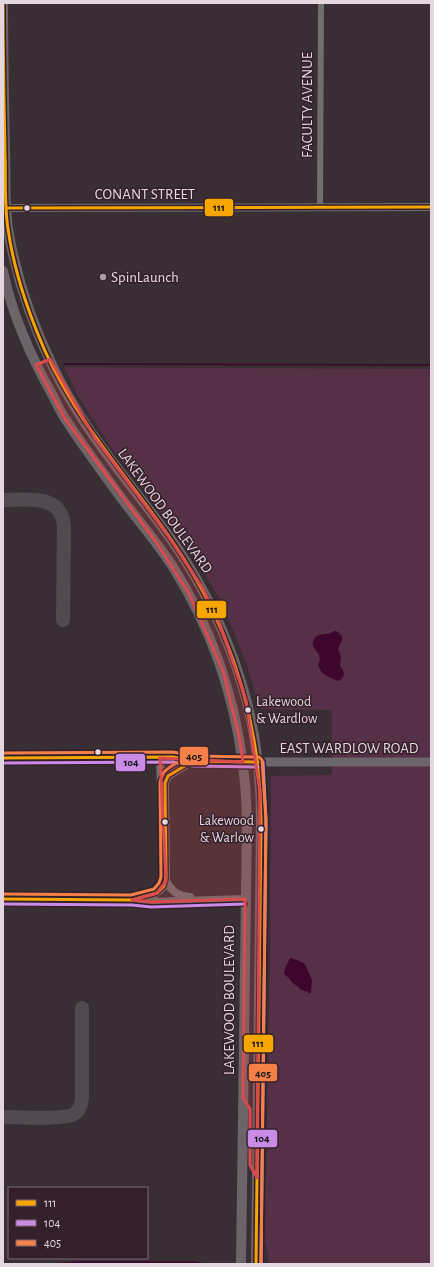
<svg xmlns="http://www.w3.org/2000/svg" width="434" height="1267" font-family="'Alegreya Sans',sans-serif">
<rect width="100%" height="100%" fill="#392e34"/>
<path fill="#553046" d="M 64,367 L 431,369 L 431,1264 L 268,1264 L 268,1253 L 265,1241 L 270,949 L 271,776 L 332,775 L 332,710 L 260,709 L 246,663 L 222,603 L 202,569 L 178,534 L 110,446 L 79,398 Z"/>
<path fill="#3e052d" d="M 334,631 L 336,631 C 346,637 342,640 338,649 L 341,657 L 340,666 C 345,672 346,677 338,681 C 329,677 320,675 318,664 C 325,652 308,650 314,639 C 318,632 328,636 334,631 Z
M 290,958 C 296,959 300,961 305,964 L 312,980 L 311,993 L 308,993 L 308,992 L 301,990 C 298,985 294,985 291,981 C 288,977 289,978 284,974 L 285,968 Z"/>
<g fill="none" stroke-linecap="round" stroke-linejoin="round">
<path stroke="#3e052d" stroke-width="1.5" d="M 64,364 L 431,365
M 54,1264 L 79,1262 L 195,1262 L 203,1264"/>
<path stroke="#534a4f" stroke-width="14" d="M 3,500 C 27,500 61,493 64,526 L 63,620
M 3,1117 C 17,1117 65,1120 74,1114 C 80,1110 81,1105 82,1098 L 82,1008"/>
<path stroke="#726e70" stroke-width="6" d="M 320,207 L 321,3"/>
<path stroke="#726e70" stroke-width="8" d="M 3,208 L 431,207
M 3,758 L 173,757 L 193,761 L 243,762
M 160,758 L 161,788
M 166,881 C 172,892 178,896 190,897
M 139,898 C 152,896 164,893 166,878 L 165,783 L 168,776 L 193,761
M 3,899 L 132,900 L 151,902 L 245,899"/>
<path stroke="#6c656a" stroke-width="9" d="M 243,762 L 431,762"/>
<path stroke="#6c6468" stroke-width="10" d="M 3,3 C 3,52 4,100 5,149 C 6,175 4,203 8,229 C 16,276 32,324 53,367 C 82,429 128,480 168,535 C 216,602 249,681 258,763 C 260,782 261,801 261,820 L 256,1264
M 3,271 C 12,315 31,357 53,396 C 57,404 61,413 66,420 C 81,443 98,466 114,488 C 133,515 155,539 173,567 C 222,645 245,729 247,821 L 241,1264"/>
<g stroke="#34202b" stroke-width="6">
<path id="bus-1" d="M 3,3 C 3,53 4,103 5,153 C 6,178 4,204 8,229 C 14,271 28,312 45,351 C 77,421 124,473 168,535 C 228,620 260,716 261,820 L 256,1264
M 7,208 L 431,207
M 3,758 L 173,757 L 193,761 L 258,762
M 3,899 L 132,900 L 157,893 L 164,886 L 166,878 L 165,783 L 168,776 L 193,761"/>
</g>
<g stroke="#34202b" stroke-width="6">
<path id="bus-2" d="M 3,763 L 173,762 L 193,766 L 258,767
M 3,904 L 132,905 L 151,907 L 245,904
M 261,1264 L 266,820 L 263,762"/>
</g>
<g stroke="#34202b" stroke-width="6">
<path id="bus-3" d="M 3,753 L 173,752 L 194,756 L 259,757 L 262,760 L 266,820 L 261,1264
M 3,894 L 131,895 L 154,889 L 159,883 L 161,877 L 160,782 C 161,779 162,775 164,772 C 172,764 189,756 200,756"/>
</g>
<use href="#bus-1" stroke="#f7a600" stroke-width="3"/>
<use href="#bus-2" stroke="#ca8be6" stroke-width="3"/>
<use href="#bus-3" stroke="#f78048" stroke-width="3"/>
</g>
<path fill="#d94b4c" fill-opacity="0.2" stroke="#d94b4c" stroke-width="3" stroke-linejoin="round" d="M 50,359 L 95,438 L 167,534 L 202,587 L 220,624 L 246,700 L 260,791 L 257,1178 L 250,1165 L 250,1109 L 243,1098 L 245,899 L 151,902 L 132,900 L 157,893 L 166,881 L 160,758 L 243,762 L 239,736 L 223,671 L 189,594 L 156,542 L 65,419 L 36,365 Z"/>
<g fill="#e5d7de" stroke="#34202b" stroke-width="1.5">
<circle cx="27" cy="208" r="3.5"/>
<circle cx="248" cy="710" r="3.5"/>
<circle cx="98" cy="752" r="3.5"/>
<circle cx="165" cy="822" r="3.5"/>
<circle cx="261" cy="829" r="3.5"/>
</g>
<circle fill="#a99ca2" stroke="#34202b" stroke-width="1.5" cx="103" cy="277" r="4"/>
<g text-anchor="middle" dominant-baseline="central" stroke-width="3" stroke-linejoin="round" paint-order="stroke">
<g font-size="14" fill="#e5d7de" stroke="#34202b" text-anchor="start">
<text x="256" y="702">Lakewood<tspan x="256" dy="17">&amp; Wardlow</tspan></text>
<text x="254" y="821" text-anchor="end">Lakewood<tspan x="254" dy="17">&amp; Warlow</tspan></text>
</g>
<g font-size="15" fill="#e5d7de" stroke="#34202b">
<text transform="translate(307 105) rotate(-90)">FACULTY AVENUE</text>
<text x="145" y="194">CONANT STREET</text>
<text transform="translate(165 511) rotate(54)">LAKEWOOD BOULEVARD</text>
<text x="349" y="748">EAST WARDLOW ROAD</text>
<text transform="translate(229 1000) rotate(-90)">LAKEWOOD BOULEVARD</text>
</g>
<g font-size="15" fill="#e5d7de" stroke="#34202b" text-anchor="start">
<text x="111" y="277">SpinLaunch</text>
</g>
</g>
<g stroke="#34202b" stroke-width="1.5">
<rect x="204" y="198" width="30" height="19" rx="4" fill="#f7a600"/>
<rect x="196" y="600" width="31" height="19" rx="4" fill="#f7a600"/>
<rect x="179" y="746" width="30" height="20" rx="4" fill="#f78048"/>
<rect x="115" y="753" width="31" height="19" rx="4" fill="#ca8be6"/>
<rect x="243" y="1034" width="31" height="19" rx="4" fill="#f7a600"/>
<rect x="248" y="1063" width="30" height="19" rx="4" fill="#f78048"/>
<rect x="247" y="1129" width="31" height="19" rx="4" fill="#ca8be6"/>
</g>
<g font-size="11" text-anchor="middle" font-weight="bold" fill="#111">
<text x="219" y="211">111</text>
<text x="212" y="613">111</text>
<text x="194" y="760">405</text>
<text x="131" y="766">104</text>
<text x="258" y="1047">111</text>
<text x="263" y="1077">405</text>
<text x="262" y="1142">104</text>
</g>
<rect width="434" height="1267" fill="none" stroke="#e5d7de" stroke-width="8"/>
<rect x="8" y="1187" width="140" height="72" fill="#34202b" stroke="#7b6973"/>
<rect x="16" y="1200" width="20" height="6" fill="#f7a600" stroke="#7b6973"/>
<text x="44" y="1207" font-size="12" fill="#e5d7de">111</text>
<rect x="16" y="1220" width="20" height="6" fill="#ca8be6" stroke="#7b6973"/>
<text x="44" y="1227" font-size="12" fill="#e5d7de">104</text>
<rect x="16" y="1240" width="20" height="6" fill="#f78048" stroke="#7b6973"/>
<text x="44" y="1247" font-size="12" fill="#e5d7de">405</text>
</svg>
